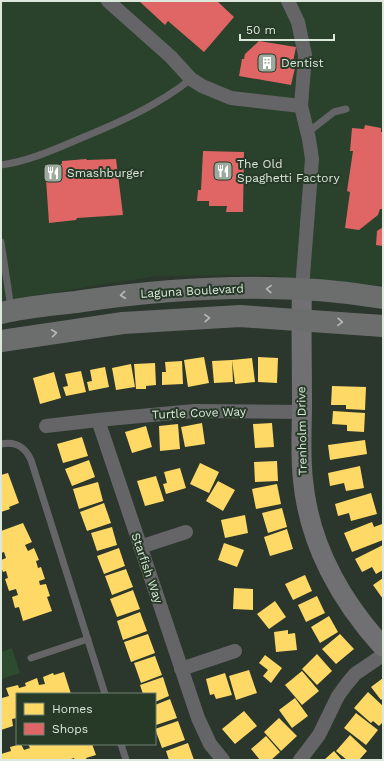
<svg xmlns="http://www.w3.org/2000/svg" width="384" height="761" font-family="'Work Sans',sans-serif">
<rect width="100%" height="100%" fill="#2b362c"/>
<path fill="#2a412c" d="M 1,1 L 383,1 L 383,286 L 267,275 L 157,276 L 1,301 Z"/>
<path fill="#2d4c2f" d="M 12,648 L 20,673 L 1,679 L 1,652 Z"/>
<path fill="#ffd966" d="M 204,357 L 209,383 L 188,387 L 184,360 Z
M 258,357 L 278,358 L 277,383 L 258,382 Z
M 252,358 L 255,382 L 235,384 L 232,360 Z
M 232,360 L 233,382 L 214,383 L 212,361 Z
M 182,361 L 183,384 L 162,385 L 162,372 L 166,372 L 165,362 Z
M 155,363 L 156,385 L 146,386 L 146,389 L 136,389 L 134,364 Z
M 131,364 L 135,387 L 116,390 L 112,368 Z
M 105,367 L 109,387 L 89,391 L 87,382 L 92,381 L 90,370 Z
M 81,371 L 86,392 L 66,396 L 63,387 L 68,386 L 65,374 Z
M 54,372 L 61,398 L 40,404 L 33,378 Z
M 332,386 L 366,387 L 365,410 L 346,409 L 346,405 L 331,405 Z
M 333,411 L 365,413 L 364,432 L 347,431 L 347,425 L 332,424 Z
M 202,423 L 205,444 L 185,447 L 181,427 Z
M 272,423 L 274,447 L 255,448 L 253,424 Z
M 178,424 L 180,449 L 160,451 L 159,426 Z
M 146,426 L 152,447 L 132,453 L 125,432 Z
M 82,437 L 88,456 L 63,463 L 57,444 Z
M 365,440 L 367,454 L 330,460 L 328,445 Z
M 89,460 L 95,477 L 72,486 L 65,469 Z
M 277,461 L 278,481 L 255,482 L 254,462 Z
M 200,463 L 219,472 L 209,493 L 190,484 Z
M 360,466 L 364,488 L 346,491 L 344,483 L 330,486 L 328,473 Z
M 180,468 L 186,488 L 166,494 L 163,484 L 167,483 L 164,472 Z
M 8,473 L 19,503 L 9,507 L 10,509 L 1,512 L 1,475 Z
M 156,476 L 164,501 L 145,506 L 137,481 Z
M 218,481 L 235,490 L 223,511 L 206,501 Z
M 98,482 L 103,501 L 79,509 L 73,489 Z
M 277,484 L 281,504 L 256,509 L 252,489 Z
M 371,493 L 377,514 L 351,521 L 349,513 L 338,516 L 335,504 Z
M 104,503 L 111,523 L 87,531 L 80,512 Z
M 282,508 L 287,527 L 268,533 L 262,513 Z
M 245,515 L 248,533 L 225,538 L 221,520 Z
M 372,522 L 374,527 L 382,524 L 383,540 L 352,552 L 344,533 Z
M 23,523 L 32,542 L 25,545 L 28,551 L 34,548 L 39,560 L 36,561 L 38,568 L 41,567 L 45,579 L 39,581 L 40,585 L 46,584 L 50,596 L 47,597 L 52,611 L 23,621 L 19,607 L 15,608 L 12,597 L 18,595 L 16,589 L 9,591 L 5,579 L 8,578 L 6,571 L 3,572 L 1,567 L 1,560 L 6,558 L 4,552 L 1,553 L 1,531 Z
M 112,527 L 117,545 L 97,551 L 91,533 Z
M 287,529 L 293,549 L 270,556 L 264,537 Z
M 224,543 L 244,550 L 237,567 L 218,560 Z
M 383,545 L 383,570 L 376,574 L 372,567 L 362,572 L 355,559 Z
M 119,548 L 125,566 L 104,574 L 97,556 Z
M 126,569 L 133,587 L 112,595 L 105,576 Z
M 305,575 L 312,591 L 293,600 L 285,584 Z
M 383,578 L 383,599 L 373,585 Z
M 234,588 L 253,589 L 253,610 L 233,609 Z
M 133,590 L 140,609 L 117,617 L 110,599 Z
M 317,596 L 325,613 L 306,622 L 298,605 Z
M 275,601 L 286,617 L 269,629 L 257,614 Z
M 140,612 L 147,631 L 123,640 L 117,621 Z
M 329,616 L 338,632 L 320,643 L 311,627 Z
M 288,630 L 288,634 L 295,633 L 297,650 L 276,652 L 274,632 Z
M 148,634 L 155,653 L 131,662 L 124,642 Z
M 340,634 L 354,649 L 336,664 L 322,649 Z
M 317,654 L 332,671 L 317,685 L 302,669 Z
M 265,655 L 282,668 L 271,683 L 263,676 L 268,670 L 259,663 Z
M 155,656 L 162,675 L 141,683 L 134,663 Z
M 249,670 L 257,693 L 236,700 L 229,676 Z
M 302,671 L 319,691 L 302,705 L 285,685 Z
M 64,672 L 71,694 L 17,694 L 17,718 L 12,719 L 13,726 L 1,730 L 1,694 L 2,698 L 9,696 L 6,688 L 18,685 L 19,688 L 26,686 L 25,683 L 37,678 L 39,685 L 45,684 L 43,677 L 53,673 L 54,675 Z
M 225,673 L 232,695 L 216,699 L 214,694 L 210,695 L 206,679 Z
M 163,677 L 169,696 L 155,702 L 155,694 L 143,694 L 140,685 Z
M 383,678 L 383,698 L 381,700 L 371,687 Z
M 368,692 L 383,706 L 383,722 L 379,726 L 373,721 L 371,723 L 354,708 Z
M 295,698 L 308,716 L 292,728 L 279,710 Z
M 170,699 L 177,718 L 156,725 L 155,705 Z
M 244,711 L 257,726 L 235,744 L 222,729 Z
M 356,713 L 378,730 L 366,745 L 344,728 Z
M 279,718 L 297,736 L 281,751 L 264,732 Z
M 178,721 L 185,740 L 162,748 L 155,729 Z
M 350,735 L 367,751 L 359,760 L 347,760 L 336,751 Z
M 266,736 L 280,752 L 271,760 L 260,760 L 251,749 Z
M 188,743 L 194,760 L 169,760 L 166,751 Z
M 21,744 L 24,750 L 30,748 L 28,744 L 92,744 L 96,755 L 86,758 L 87,760 L 75,760 L 74,758 L 68,760 L 1,760 L 1,754 L 11,751 L 10,747 Z
M 334,751 L 342,760 L 324,760 Z"/>
<path fill="#e06666" d="M 139,1 L 217,1 L 234,17 L 204,52 L 168,21 L 165,25 Z
M 259,41 L 296,47 L 292,67 L 295,68 L 291,85 L 239,76 L 242,59 L 244,59 L 245,54 Z
M 365,125 L 381,128 L 381,132 L 383,132 L 383,209 L 380,209 L 378,215 L 359,230 L 345,228 L 350,192 L 347,191 L 353,151 L 350,151 L 352,128 L 364,129 Z
M 203,151 L 244,152 L 243,212 L 226,212 L 227,206 L 209,206 L 209,201 L 197,201 L 198,190 L 201,190 Z
M 86,159 L 87,160 L 116,159 L 123,215 L 77,218 L 76,220 L 49,223 L 45,165 L 62,164 L 62,161 Z
M 383,227 L 383,246 L 376,245 L 377,231 Z"/>
<g fill="none" stroke-linecap="round" stroke-linejoin="round">
<path stroke="#656567" stroke-width="7" d="M 307,133 L 334,112 L 346,109
M 1,165 C 29,161 53,150 79,139 C 118,123 157,106 191,79
M 1,242 L 11,308
M 1,444 C 16,441 25,447 31,460 L 105,694
M 31,658 L 88,639
M 121,744 L 126,760"/>
<path stroke="#656567" stroke-width="14" d="M 108,1 L 171,57 L 191,79 L 202,86 L 231,98 L 301,106
M 288,1 L 298,22 L 305,55 L 301,106 L 309,139 L 312,159 L 302,289
M 98,420 L 194,411 L 302,412
M 46,426 L 98,420 L 198,718 L 210,744 L 223,760
M 140,547 L 186,532
M 181,669 L 235,651
M 300,760 L 319,735 L 338,696 L 346,685 L 355,674 L 383,655"/>
<path stroke="#707072" stroke-width="20" d="M 302,289 C 301,326 302,364 302,401 C 302,428 300,454 303,480 C 309,544 341,601 383,647"/>
<path stroke="#6c6e6e" stroke-width="22" d="M 1,313 C 25,307 51,305 76,302 C 177,287 282,281 383,298
M 1,341 L 123,323 L 240,316 L 383,326"/>
</g>
<defs><path id="oneway-chevron" d="M-2-3.5L2.5 0L-2 3.5" fill="none" stroke-width="1.6" stroke-linecap="round" stroke-linejoin="round"/></defs>
<g stroke="#b5bdb6">
<use href="#oneway-chevron" transform="translate(269 289) rotate(-179)"/>
<use href="#oneway-chevron" transform="translate(123 295) rotate(174)"/>
<use href="#oneway-chevron" transform="translate(207 318) rotate(-3)"/>
<use href="#oneway-chevron" transform="translate(340 322) rotate(2)"/>
<use href="#oneway-chevron" transform="translate(54 333) rotate(-7)"/>
</g>
<defs>
<g id="building-square" transform="scale(1)"><rect x="-9" y="-9" width="18" height="18" rx="4" fill="#9faa9f" stroke="#273a28"/><path d="M-4-6H4V6H1V3H-1V6H-4ZM-2.5-4.3h1.7v1.8h-1.7ZM.8-4.3h1.7v1.8H.8ZM-2.5-1h1.7V.8h-1.7ZM.8-1h1.7V.8H.8Z" fill="#fff"/></g>
<g id="restaurant-square" transform="scale(1)"><rect x="-9" y="-9" width="18" height="18" rx="4" fill="#9faa9f" stroke="#273a28"/><path d="M-5-6h1v4h1v-4h1v4h1v-4h1v5L-1.5 .5V6h-2V.5L-5-1ZM5-6V6H3V1.5H1.5Q1.5-4 5-6Z" fill="#fff"/></g>
</defs>
<g fill-rule="evenodd">
<use href="#building-square" x="267" y="63"/>
<use href="#restaurant-square" x="223" y="171"/>
<use href="#restaurant-square" x="53" y="173"/>
</g>
<g text-anchor="middle" dominant-baseline="central" stroke-width="4" stroke-linejoin="round" paint-order="stroke">
<g font-size="12" fill="#dde8dd" stroke="#273a28" text-anchor="start">
<text x="281" y="63">Dentist</text>
<text x="237" y="164">The Old<tspan x="237" dy="14">Spaghetti Factory</tspan></text>
<text x="67" y="173">Smashburger</text>
</g>
<g font-size="12" fill="#dde8dd" stroke="#273a28">
<text transform="translate(192 291) rotate(-3)">Laguna Boulevard</text>
<text transform="translate(199 413) rotate(-2)">Turtle Cove Way</text>
<text transform="translate(302 431) rotate(-91)">Trenholm Drive</text>
<text transform="translate(147 568) rotate(71)">Starfish Way</text>
</g>
</g>
<rect width="384" height="761" fill="none" stroke="#dde8dd" stroke-width="4"/>
<rect x="16" y="693" width="140" height="52" fill="#273a28" stroke="#708070"/>
<rect x="24" y="703" width="20" height="12" fill="#ffd966" stroke="#708070"/>
<text x="52" y="713" font-size="12" fill="#dde8dd">Homes</text>
<rect x="24" y="723" width="20" height="12" fill="#e06666" stroke="#708070"/>
<text x="52" y="733" font-size="12" fill="#dde8dd">Shops</text>
<path d="M240 34v6h94v-6" fill="none" stroke="#dde8dd" stroke-width="2"/>
<text x="246" y="34" font-size="12" fill="#dde8dd" stroke="#273a28" stroke-width="3" paint-order="stroke">50 m</text>
</svg>
